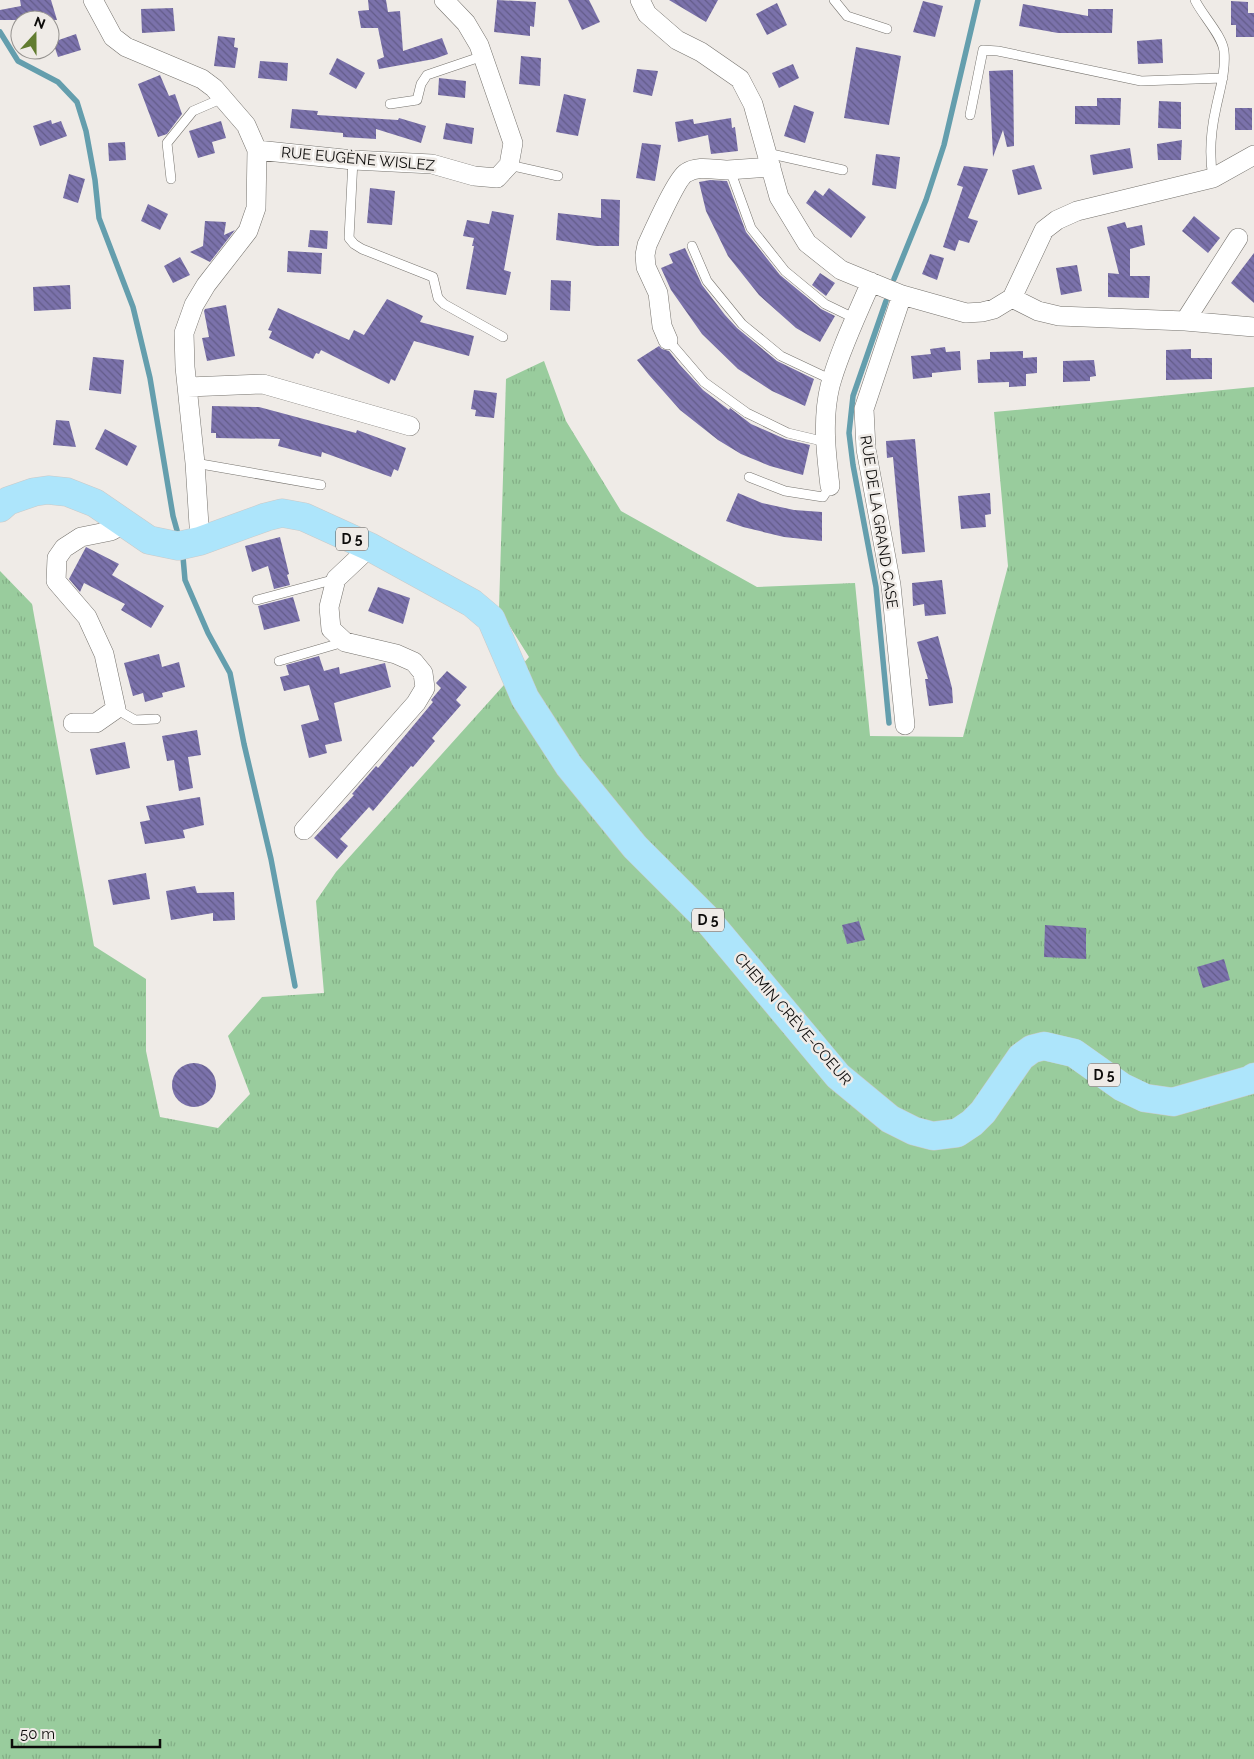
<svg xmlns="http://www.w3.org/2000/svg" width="1254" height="1759" font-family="Raleway,sans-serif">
<defs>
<pattern id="grass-tufts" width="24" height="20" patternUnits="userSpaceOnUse" patternTransform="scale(1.25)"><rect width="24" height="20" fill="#99cc9d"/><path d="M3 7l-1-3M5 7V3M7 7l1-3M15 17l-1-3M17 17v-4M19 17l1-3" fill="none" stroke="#83ae86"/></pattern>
<pattern id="building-back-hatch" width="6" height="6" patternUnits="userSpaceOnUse" patternTransform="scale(1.25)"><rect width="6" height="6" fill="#7b72ab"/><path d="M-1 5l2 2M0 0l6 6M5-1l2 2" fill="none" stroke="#635c89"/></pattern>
</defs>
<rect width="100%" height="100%" fill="#efebe7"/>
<path fill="url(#grass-tufts)" d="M 544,361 L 566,421 L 621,511 L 757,587 L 855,583 L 870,736 L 963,737 L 1008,566 L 994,412 L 1254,387 L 1254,1759 L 0,1759 L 0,571 L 32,604 L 94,946 L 146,979 L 146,1051 L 160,1117 L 218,1128 L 250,1094 L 228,1036 L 262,997 L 324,993 L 316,901 L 336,872 L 529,657 L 499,609 L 506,379 Z"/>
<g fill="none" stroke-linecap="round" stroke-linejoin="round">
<path stroke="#649ead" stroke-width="5.5" d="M 0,32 L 18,61 L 58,82 L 77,102 L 86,131 L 95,180 L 99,218 L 133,307 L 150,378 L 173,516 L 178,534
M 894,279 L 926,200 L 944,145 L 978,0
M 886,301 L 853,396 L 849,433 L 853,465 L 876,587 L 889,723
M 183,557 L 185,580 L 208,633 L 230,673 L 244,744 L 271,859 L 295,986"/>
</g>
<path fill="url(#building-back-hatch)" d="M 20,0 L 51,0 L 57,20 L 0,20 L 0,10 L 21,6 Z
M 368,0 L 386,0 L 388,12 L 400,11 L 403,51 L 442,38 L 448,54 L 434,59 L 379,69 L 377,60 L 384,57 L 378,28 L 361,28 L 358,11 L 369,10 Z
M 497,0 L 536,2 L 534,27 L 530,26 L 530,36 L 494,32 Z
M 568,0 L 589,0 L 600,22 L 582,30 Z
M 669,0 L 718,0 L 706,22 Z
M 923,1 L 943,6 L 935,37 L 913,32 Z
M 1231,1 L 1248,2 L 1248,13 L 1254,13 L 1254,37 L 1236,37 L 1236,25 L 1231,25 Z
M 777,3 L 787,25 L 767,35 L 756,14 Z
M 1023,4 L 1088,16 L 1088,9 L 1113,9 L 1112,33 L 1058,33 L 1019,26 Z
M 173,8 L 175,31 L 142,33 L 141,9 Z
M 76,34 L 81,50 L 58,57 L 53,42 Z
M 218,36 L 235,38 L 234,47 L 238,48 L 235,68 L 214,66 Z
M 1162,39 L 1163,63 L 1138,64 L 1137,41 Z
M 856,47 L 901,56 L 889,125 L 844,118 Z
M 521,56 L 541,58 L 540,86 L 519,84 Z
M 337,58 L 365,73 L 356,89 L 329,74 Z
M 260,61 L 288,63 L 287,81 L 258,78 Z
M 793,64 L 799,78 L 779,88 L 772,73 Z
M 637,69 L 658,71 L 652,96 L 633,92 Z
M 1013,70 L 1014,146 L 1007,147 L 1003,130 L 993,157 L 989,71 Z
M 160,75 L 169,96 L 175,94 L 182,114 L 167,134 L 158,137 L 138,84 Z
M 439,78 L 466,81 L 465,98 L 438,95 Z
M 564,94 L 586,99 L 578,136 L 556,132 Z
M 1097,98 L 1121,98 L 1120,125 L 1075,124 L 1075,106 L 1097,106 Z
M 1159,101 L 1181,102 L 1181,129 L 1158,128 Z
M 794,105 L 814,112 L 805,143 L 784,136 Z
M 1235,108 L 1252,108 L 1252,130 L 1235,130 Z
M 292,109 L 318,111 L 317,115 L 398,120 L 399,118 L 426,126 L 421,143 L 376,129 L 376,139 L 343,137 L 343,133 L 290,128 Z
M 731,118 L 732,128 L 735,127 L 738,151 L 711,154 L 708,135 L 678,142 L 675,122 L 693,119 L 694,124 Z
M 51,120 L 52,124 L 61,121 L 67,136 L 40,146 L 33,126 Z
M 221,121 L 226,138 L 212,142 L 215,153 L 198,158 L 189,131 Z
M 446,123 L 474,128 L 472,144 L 443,139 Z
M 1182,140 L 1181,160 L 1158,160 L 1157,144 Z
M 125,142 L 126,160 L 109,161 L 108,143 Z
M 642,143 L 661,145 L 655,181 L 636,178 Z
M 1130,148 L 1133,168 L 1093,175 L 1090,155 Z
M 876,154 L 900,157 L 896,189 L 872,185 Z
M 1034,165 L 1042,189 L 1018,195 L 1012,170 Z
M 964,166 L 988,169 L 968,218 L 978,221 L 969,243 L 959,240 L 955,251 L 943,247 L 963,187 L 957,185 Z
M 69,174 L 85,179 L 78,203 L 63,198 Z
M 710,180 L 727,181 L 746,232 L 780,275 L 821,309 L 835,316 L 820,342 L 796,328 L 759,295 L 728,256 L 706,211 L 699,182 Z
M 370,188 L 395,191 L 392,225 L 367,223 Z
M 829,188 L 866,217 L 851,238 L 806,203 L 815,190 L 823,196 Z
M 601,199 L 620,200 L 619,246 L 596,246 L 556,240 L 558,213 L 601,218 Z
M 148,204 L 168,214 L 160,230 L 141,221 Z
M 492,211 L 514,215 L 504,270 L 511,272 L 506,295 L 466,289 L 474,246 L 472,246 L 474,238 L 463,236 L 467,220 L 489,224 Z
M 1194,216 L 1220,238 L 1208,253 L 1182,231 Z
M 205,221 L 226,222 L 224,235 L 235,230 L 210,262 L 190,252 L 203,246 Z
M 1125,222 L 1127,228 L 1142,225 L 1145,245 L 1130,249 L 1130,276 L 1150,276 L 1149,298 L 1108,297 L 1108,273 L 1119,274 L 1107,227 Z
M 310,230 L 328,231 L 327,249 L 308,247 Z
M 685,248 L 702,285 L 725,315 L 737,328 L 777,361 L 814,379 L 805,406 L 772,391 L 738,369 L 702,334 L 671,290 L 661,268 L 673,263 L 669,254 Z
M 288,251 L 322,253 L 321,274 L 287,272 Z
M 1254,253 L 1254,303 L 1231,283 Z
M 930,254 L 944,258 L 937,280 L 922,274 Z
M 180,257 L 190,275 L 173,283 L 164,266 Z
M 1077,265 L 1082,291 L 1061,295 L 1056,268 Z
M 820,273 L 835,283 L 826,296 L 812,285 Z
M 551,280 L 571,281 L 570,311 L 550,310 Z
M 70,285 L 71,309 L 34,311 L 33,287 Z
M 387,299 L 423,316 L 420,322 L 474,336 L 469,356 L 414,341 L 395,381 L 391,379 L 389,384 L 321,350 L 319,354 L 316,353 L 313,359 L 269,338 L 272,331 L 268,330 L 278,308 L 349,340 L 354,330 L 364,335 Z
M 226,305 L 235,356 L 207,361 L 202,338 L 209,337 L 204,311 L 205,309 Z
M 659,346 L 662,349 L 669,351 L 679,364 L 703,390 L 729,410 L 730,408 L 751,424 L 785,439 L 810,445 L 803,475 L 770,466 L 741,454 L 718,440 L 680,410 L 649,375 L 637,360 Z
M 945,347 L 946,352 L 960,351 L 961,370 L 932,373 L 932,377 L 913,379 L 911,356 L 931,354 L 930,349 Z
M 1191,349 L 1191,358 L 1212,358 L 1212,379 L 1166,380 L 1166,350 Z
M 1023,351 L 1023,358 L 1037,357 L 1037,373 L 1026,374 L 1026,386 L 1009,387 L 1009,382 L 978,383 L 977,360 L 990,359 L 990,352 Z
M 93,357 L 124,360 L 121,394 L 89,390 Z
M 1094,360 L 1096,376 L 1090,377 L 1090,381 L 1063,382 L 1063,361 Z
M 474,390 L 497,393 L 494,418 L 475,416 L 476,410 L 471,409 Z
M 212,406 L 259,407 L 356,433 L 357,430 L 406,448 L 398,471 L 394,469 L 391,477 L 322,452 L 321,457 L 278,446 L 280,439 L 216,438 L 216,433 L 211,433 Z
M 56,420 L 69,421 L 76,447 L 53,445 Z
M 105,429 L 137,446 L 127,466 L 95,449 Z
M 915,439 L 925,552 L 902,554 L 893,457 L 887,458 L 886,441 Z
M 738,493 L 762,503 L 794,510 L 822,512 L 822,541 L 784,537 L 743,527 L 726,521 Z
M 990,493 L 991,514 L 985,515 L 986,527 L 961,529 L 958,496 Z
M 280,537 L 289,574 L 287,575 L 290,585 L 274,589 L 268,566 L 252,572 L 245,546 Z
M 86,547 L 119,564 L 112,575 L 164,606 L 151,628 L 121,610 L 125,604 L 84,583 L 80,592 L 69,579 Z
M 942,580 L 946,614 L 925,616 L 924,604 L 913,606 L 912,583 Z
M 378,587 L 410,598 L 403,624 L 368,611 Z
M 293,597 L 300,621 L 264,630 L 258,606 Z
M 938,636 L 952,688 L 953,703 L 929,706 L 925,679 L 928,679 L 917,642 Z
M 159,654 L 162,667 L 179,662 L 185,687 L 162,693 L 163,697 L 145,702 L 143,693 L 133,696 L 124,663 Z
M 319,656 L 324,671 L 339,667 L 340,674 L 385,663 L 391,687 L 334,703 L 342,741 L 325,745 L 327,753 L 309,758 L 301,725 L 319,720 L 309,685 L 284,691 L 280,677 L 289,675 L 286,665 Z
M 447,671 L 467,687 L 456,700 L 461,705 L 432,738 L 435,741 L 413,767 L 411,766 L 373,811 L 369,807 L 340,839 L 348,846 L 337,859 L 314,838 L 354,795 L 352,794 L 376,766 L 378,768 L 433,702 L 431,700 L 441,688 L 436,683 Z
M 197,730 L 201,755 L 188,757 L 193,788 L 179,791 L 174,760 L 167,761 L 162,736 Z
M 125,742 L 130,768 L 96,775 L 90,749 Z
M 200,797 L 204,825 L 183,830 L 185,838 L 145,844 L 140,822 L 150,820 L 146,806 Z
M 146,873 L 150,899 L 113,905 L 108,880 Z
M 195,886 L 197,893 L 234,892 L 235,920 L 213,921 L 213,913 L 171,920 L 166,891 Z
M 859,921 L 865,940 L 847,944 L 842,925 Z
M 1045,925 L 1086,928 L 1086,959 L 1044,957 Z
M 1224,959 L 1230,980 L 1203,988 L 1197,967 Z
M172 1085a22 22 0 1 1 44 0a22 22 0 1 1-44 0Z"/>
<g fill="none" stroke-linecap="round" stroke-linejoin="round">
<g stroke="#76736e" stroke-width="10">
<path id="service" d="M 834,0 L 847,16 L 887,29
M 1195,0 C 1202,15 1222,35 1224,51 C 1226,70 1220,89 1216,108 C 1211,130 1209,155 1213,178
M 390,104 L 417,100 L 421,84 L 427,75 L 483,56
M 970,115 L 983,50 L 998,51 L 1141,81 L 1223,78
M 767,153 L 843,170
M 353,160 L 349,238 L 354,244 L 362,249 L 433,277 L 438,298 L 444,304 L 503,337
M 509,165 L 558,176
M 730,170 L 751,228 L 785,271 L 825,304 L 856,319
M 171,179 L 167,143 L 193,111 L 223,98
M 692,246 L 707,281 L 742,324 L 781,356 L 832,380
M 668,340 L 704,382 L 747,413 L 788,433 L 826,442
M 195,463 L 321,485
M 749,477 L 785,491 L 823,497 L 830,486
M 257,600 L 336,579
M 279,661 L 344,642
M 116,709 L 135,720 L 156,719"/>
</g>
<g stroke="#76736e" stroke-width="20">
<path id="minor" d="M 93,0 L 113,37 L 126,47 L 202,79 L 214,88 L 246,125 L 257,150 L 256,208 L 248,231 L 206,285 L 194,305 L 184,333 L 185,367 L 195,463 L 200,541
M 640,0 L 647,14 L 677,40 L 701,52 L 740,79 L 753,104 L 779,197 L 807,243 L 841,270 L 902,295 L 966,313 L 982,312 L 994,309 L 1012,298 L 1044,230 L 1057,220 L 1077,211 L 1213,178 L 1254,155
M 257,150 L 353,160 L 432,164 L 474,176 L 497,178 L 509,165 L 513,143 L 479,45 L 466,23 L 444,0
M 902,295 L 864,409 L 866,449 L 891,585 L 905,725
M 1012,298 L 1038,311 L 1059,316 L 1185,321 L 1254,327
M 1185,321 L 1238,238
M 668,340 L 662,326 L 658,293 L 646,267 L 645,255 L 647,245 C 653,232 677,178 686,173 C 698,165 714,170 728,170 C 742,169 756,168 771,167
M 188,387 L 263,384 L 410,426
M 830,486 C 826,453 822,419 830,386 C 839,352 857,315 871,282
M 73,723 L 96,723 L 116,709 L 104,654 L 87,617 L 56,581 L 57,558 L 64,548 L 81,537 L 111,531 L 124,524
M 304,830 L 416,703 L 425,688 L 423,673 L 414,662 L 396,654 L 345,642 L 331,629 L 329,607 L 336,579 L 370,547"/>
</g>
<g stroke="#cacac9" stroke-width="29">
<path id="primary" d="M 0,508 L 8,501 L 34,492 L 48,490 L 67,492 L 95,503 L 149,540 L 178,546 L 200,541 L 266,517 L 282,513 L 304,517 L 370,547 L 472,603 L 491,619 L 525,698 L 569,766 L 635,847 L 706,918 L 838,1076 L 890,1119 L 914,1131 L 933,1136 L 957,1133 L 972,1123 L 983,1112 L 1021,1057 L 1032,1049 L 1044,1046 L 1074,1053 L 1122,1087 L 1145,1098 L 1173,1102 L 1250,1080 L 1254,1077"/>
</g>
<use href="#service" stroke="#fff" stroke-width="9"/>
<use href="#minor" stroke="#fff" stroke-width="19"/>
<use href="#primary" stroke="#ade5fb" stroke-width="28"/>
</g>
<g text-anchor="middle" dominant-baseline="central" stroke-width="5" stroke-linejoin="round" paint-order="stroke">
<g fill="#efebe7" stroke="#514f4d" stroke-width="1">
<rect x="336" y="527.5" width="32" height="23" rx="4"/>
<rect x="692" y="908.5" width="32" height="23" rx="4"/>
<rect x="1088" y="1063.5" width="32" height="23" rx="4"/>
</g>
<g font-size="14" font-weight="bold" fill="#0d0c0b">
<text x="352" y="539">D 5</text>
<text x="708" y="920">D 5</text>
<text x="1104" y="1075">D 5</text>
</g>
<g font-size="15" fill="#0d0c0b" stroke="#efebe7">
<text transform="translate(358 159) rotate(5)">RUE EUGÈNE WISLEZ</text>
<text transform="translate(879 522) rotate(81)">RUE DE LA GRAND CASE</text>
<text transform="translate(793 1019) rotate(49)">CHEMIN CRÈVE-COEUR</text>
</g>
</g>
<g transform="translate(35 35) rotate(21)"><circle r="24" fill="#efebe7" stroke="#95928f"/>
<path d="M0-4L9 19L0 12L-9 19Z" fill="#617c30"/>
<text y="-8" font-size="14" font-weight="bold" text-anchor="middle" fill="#0d0c0b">N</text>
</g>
<path d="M12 1739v8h148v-8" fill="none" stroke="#0d0c0b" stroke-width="2.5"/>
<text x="20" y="1739" font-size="15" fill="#0d0c0b" stroke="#efebe7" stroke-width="4" paint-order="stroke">50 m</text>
</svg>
